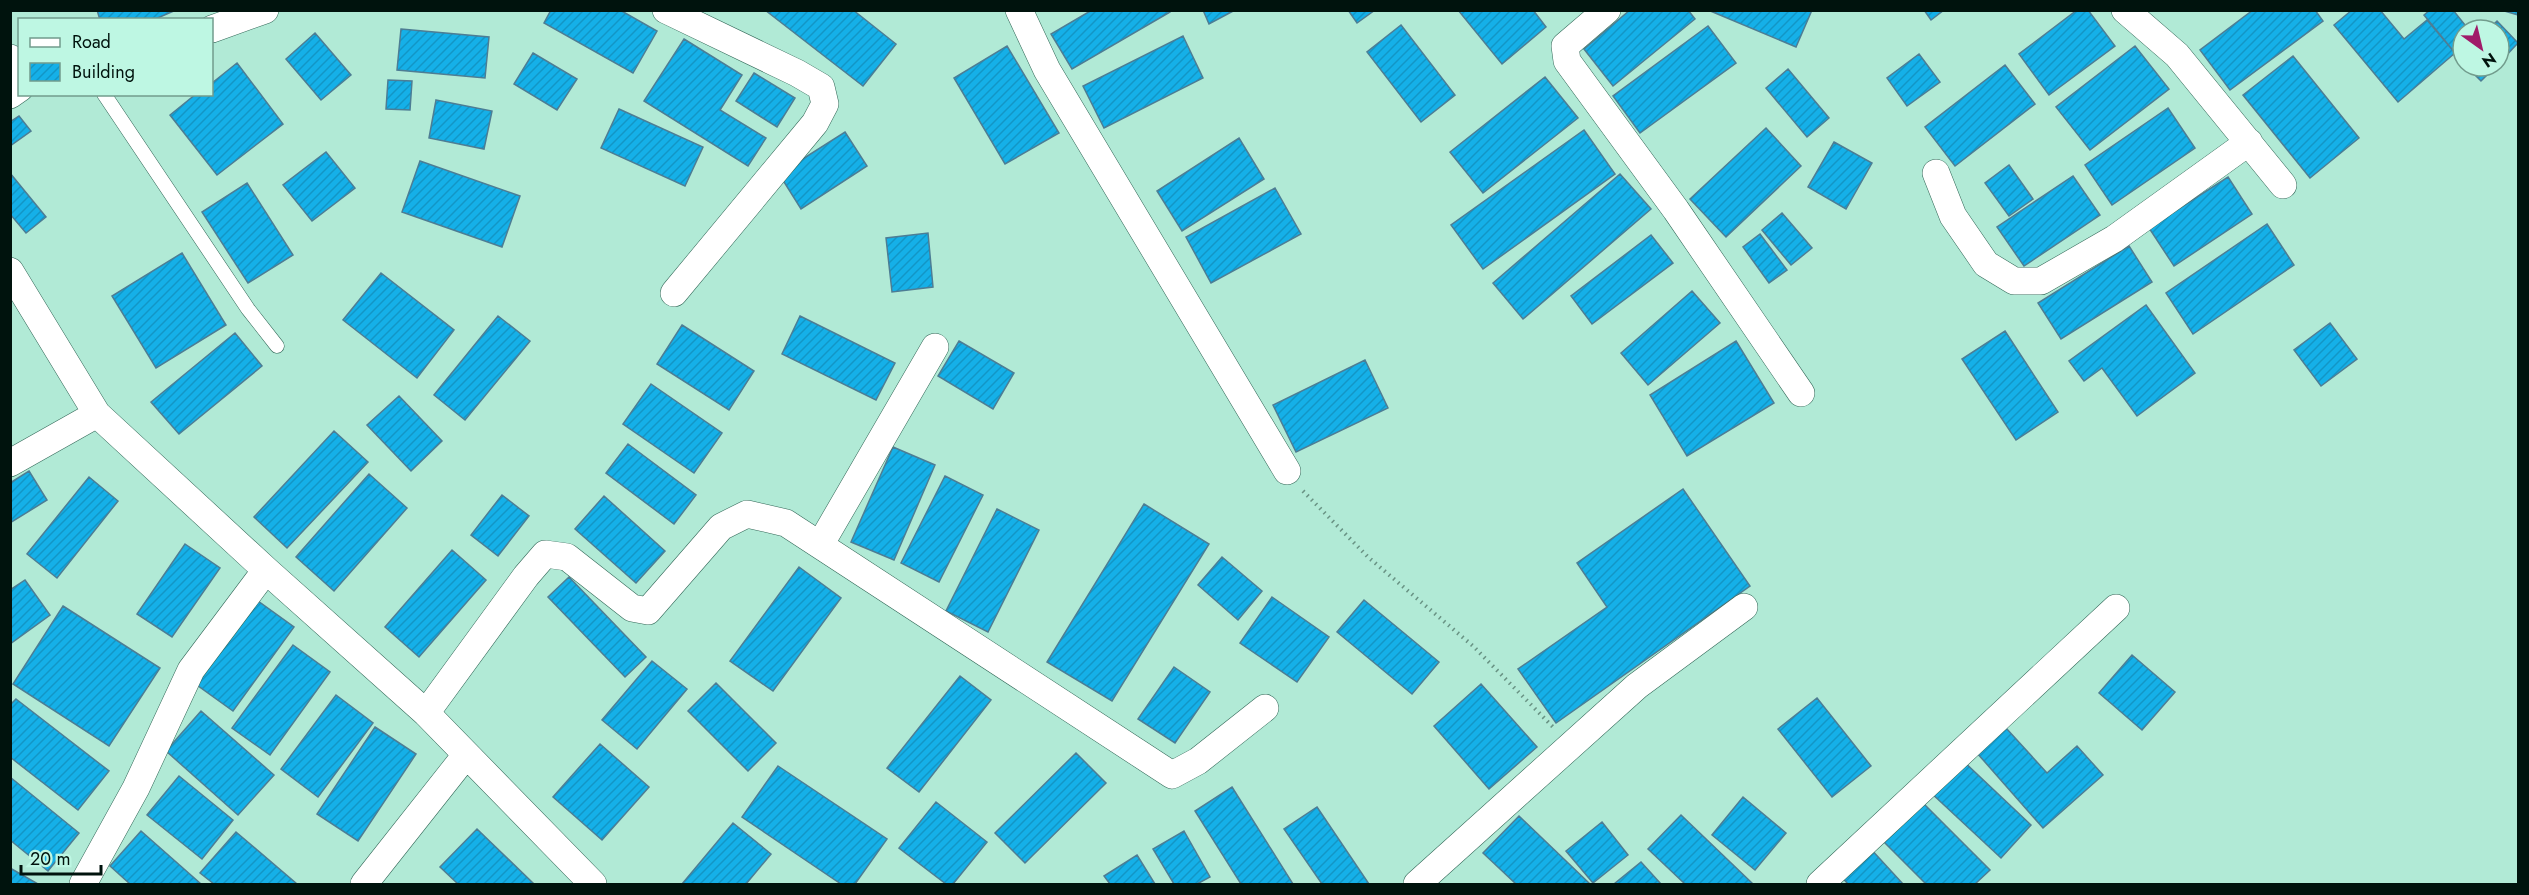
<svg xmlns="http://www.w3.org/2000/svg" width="2529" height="895" font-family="Jost,sans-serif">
<defs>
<pattern id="building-hatch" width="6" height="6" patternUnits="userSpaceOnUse" patternTransform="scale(1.5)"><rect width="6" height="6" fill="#15b0e8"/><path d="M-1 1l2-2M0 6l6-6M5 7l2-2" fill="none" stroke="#1296c6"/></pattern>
</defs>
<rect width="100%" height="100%" fill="#b1ead6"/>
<path fill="url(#building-hatch)" stroke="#4d7d94" stroke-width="1.5" d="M 97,10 L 176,10 L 153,20 L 100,20 Z
M 551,10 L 620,10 L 657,31 L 633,73 L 544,23 Z
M 765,10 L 853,10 L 896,44 L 863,86 Z
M 1092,10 L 1170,10 L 1170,12 L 1072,69 L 1051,34 Z
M 1203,10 L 1235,10 L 1209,24 Z
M 1348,10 L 1375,10 L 1357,23 Z
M 1458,10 L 1533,10 L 1546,27 L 1502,64 Z
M 1630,10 L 1688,10 L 1695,19 L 1613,86 L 1584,49 Z
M 1708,10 L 1812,10 L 1796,47 Z
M 1924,10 L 1944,10 L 1931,20 Z
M 2077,10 L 2088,10 L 2115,46 L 2049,95 L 2019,54 Z
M 2253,10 L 2315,10 L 2323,21 L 2230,90 L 2200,50 Z
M 2352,10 L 2380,10 L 2404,39 L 2427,20 L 2455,53 L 2398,102 L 2334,25 Z
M 2430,10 L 2453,10 L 2469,30 L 2463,30 L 2463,46 L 2455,53 L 2424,15 Z
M 2501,10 L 2518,10 L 2518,15 Z
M 2497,21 L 2518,43 L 2499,63 L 2499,30 L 2488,30 Z
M 1401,25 L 1455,95 L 1421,122 L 1367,52 Z
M 1708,26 L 1736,63 L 1640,133 L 1613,96 Z
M 401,29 L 489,37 L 485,78 L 397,70 Z
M 315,33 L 351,75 L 321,100 L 286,59 Z
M 1183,36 L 1203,78 L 1104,128 L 1083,86 Z
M 684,39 L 742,75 L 720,110 L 766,138 L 748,166 L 644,101 Z
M 1007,46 L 1059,133 L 1005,164 L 954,78 Z
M 2135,46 L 2169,89 L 2090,150 L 2056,107 Z
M 533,53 L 577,79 L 557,110 L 514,84 Z
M 1919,54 L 1940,82 L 1907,106 L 1887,78 Z
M 2293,56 L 2359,138 L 2310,178 L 2243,95 Z
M 237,63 L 283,124 L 217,175 L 170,115 L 196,94 L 212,94 L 212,83 Z
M 2005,65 L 2035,104 L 1955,166 L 1925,127 Z
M 2466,66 L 2496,66 L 2481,81 Z
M 1788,69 L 1829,118 L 1807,137 L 1766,88 Z
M 754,73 L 795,98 L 777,127 L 736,101 Z
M 1545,77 L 1578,118 L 1483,193 L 1450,152 Z
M 388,80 L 412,81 L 410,110 L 386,109 Z
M 436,100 L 492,111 L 484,149 L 429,138 Z
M 2168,108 L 2195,148 L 2112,205 L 2085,165 Z
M 619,109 L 703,147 L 685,186 L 601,148 Z
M 19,116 L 31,131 L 10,146 L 10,122 Z
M 1766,128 L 1801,166 L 1726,237 L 1690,199 Z
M 1584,130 L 1615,174 L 1483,269 L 1451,225 Z
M 845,132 L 867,166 L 801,209 L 779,174 Z
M 1239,138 L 1264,179 L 1182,231 L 1157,191 Z
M 1834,142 L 1872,163 L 1846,209 L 1808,187 Z
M 326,152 L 355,188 L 312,221 L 283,185 Z
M 420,161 L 520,196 L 502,247 L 402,212 Z
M 2009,165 L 2033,199 L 2009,216 L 1985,183 Z
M 10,173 L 46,217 L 26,233 L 10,214 Z
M 1620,174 L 1651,209 L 1523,319 L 1493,283 Z
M 2073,176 L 2100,215 L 2024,266 L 1997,227 Z
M 2228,177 L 2252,214 L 2174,266 L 2149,228 Z
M 247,183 L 293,255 L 248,283 L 202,212 Z
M 1275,188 L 1301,234 L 1211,283 L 1186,237 Z
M 1782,213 L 1812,248 L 1791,265 L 1762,230 Z
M 2267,224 L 2294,265 L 2193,334 L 2166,293 Z
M 928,233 L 933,287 L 892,292 L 886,238 Z
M 1760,234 L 1787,270 L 1769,283 L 1743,247 Z
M 1651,235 L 1673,263 L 1592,324 L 1571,296 Z
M 2129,246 L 2152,282 L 2061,339 L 2038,303 Z
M 182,253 L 226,325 L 156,368 L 112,296 Z
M 381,273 L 454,330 L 417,378 L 343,320 Z
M 1692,291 L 1720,323 L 1648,385 L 1621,353 Z
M 2146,305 L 2195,373 L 2137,416 L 2102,368 L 2084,381 L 2069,361 Z
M 498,316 L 530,341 L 465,420 L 434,395 Z
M 800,316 L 895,363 L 876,400 L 782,354 Z
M 2330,323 L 2357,359 L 2321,386 L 2294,350 Z
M 682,325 L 754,371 L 729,410 L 657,364 Z
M 2005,331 L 2058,412 L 2016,440 L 1962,359 Z
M 235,333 L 262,366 L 179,434 L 151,402 Z
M 959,341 L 1014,373 L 993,409 L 938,376 Z
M 1736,341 L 1774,403 L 1687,456 L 1650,395 Z
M 1365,360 L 1388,408 L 1296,452 L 1273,405 Z
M 651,384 L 722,433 L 694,473 L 623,424 Z
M 399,396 L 442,441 L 411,471 L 367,425 Z
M 334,431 L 368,462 L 287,548 L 254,517 Z
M 628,444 L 696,495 L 674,524 L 606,473 Z
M 893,447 L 935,465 L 894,560 L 851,542 Z
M 29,471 L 47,500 L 10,523 L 10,483 Z
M 369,474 L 407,508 L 334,591 L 296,557 Z
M 945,476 L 983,495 L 939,582 L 901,563 Z
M 89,477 L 118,501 L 57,578 L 27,554 Z
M 1683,489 L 1750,586 L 1556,723 L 1518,669 L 1607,607 L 1577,563 Z
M 502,495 L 529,516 L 498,556 L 471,535 Z
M 604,496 L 665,551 L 636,583 L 575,529 Z
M 1144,504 L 1209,544 L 1112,701 L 1047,662 Z
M 997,509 L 1039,530 L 988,632 L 946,611 Z
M 185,544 L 220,568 L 172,637 L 137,614 Z
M 452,550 L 486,580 L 419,657 L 385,627 Z
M 1222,557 L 1262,591 L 1238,620 L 1198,585 Z
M 799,567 L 841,598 L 773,691 L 730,661 Z
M 569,577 L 646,657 L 625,677 L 548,597 Z
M 25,580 L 50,615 L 10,644 L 10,590 Z
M 251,596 L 294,627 L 233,711 L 190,680 Z
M 1272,597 L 1329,637 L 1297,682 L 1240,643 Z
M 1364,600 L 1439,662 L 1412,694 L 1337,632 Z
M 63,606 L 160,668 L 109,746 L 13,684 Z
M 293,645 L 330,672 L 270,755 L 232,728 Z
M 2132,655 L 2175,692 L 2142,730 L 2099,693 Z
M 652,661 L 687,689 L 637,749 L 602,720 Z
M 1174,667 L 1210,692 L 1175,743 L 1138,719 Z
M 960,676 L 991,700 L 919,792 L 887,768 Z
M 716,683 L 776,743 L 748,771 L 688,711 Z
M 1481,684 L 1537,747 L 1489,789 L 1434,726 Z
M 336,695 L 373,723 L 318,797 L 281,769 Z
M 1817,698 L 1871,766 L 1832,797 L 1778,729 Z
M 16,699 L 109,771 L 78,810 L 10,757 L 10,705 Z
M 201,711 L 274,775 L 238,815 L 166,751 Z
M 375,727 L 416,754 L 358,841 L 317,814 Z
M 2006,728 L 2047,773 L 2077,746 L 2103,775 L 2043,828 L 1977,753 Z
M 600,744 L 649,787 L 602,840 L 553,797 Z
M 1076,753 L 1106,783 L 1025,863 L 995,833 Z
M 1960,758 L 2031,825 L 2001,858 L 1929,791 Z
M 778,766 L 887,839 L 855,884 L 841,884 L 742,817 Z
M 179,776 L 233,820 L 202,859 L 147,815 Z
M 10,777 L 79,833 L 48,871 L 10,840 Z
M 1232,787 L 1293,884 L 1241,884 L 1195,811 Z
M 1743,797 L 1786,833 L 1755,870 L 1712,835 Z
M 1919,799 L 1990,870 L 1975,884 L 1926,884 L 1880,838 Z
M 936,802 L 987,842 L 953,884 L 946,884 L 899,848 Z
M 1317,807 L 1369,884 L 1322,884 L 1284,829 Z
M 1681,815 L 1753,884 L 1685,884 L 1648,849 Z
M 1519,816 L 1590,884 L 1516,884 L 1483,853 Z
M 1602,822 L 1628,855 L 1593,883 L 1566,851 Z
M 733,823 L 771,854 L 746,884 L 682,884 Z
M 477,829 L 534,884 L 458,884 L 440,867 Z
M 141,831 L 201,884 L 130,884 L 110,866 Z
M 1184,831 L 1210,877 L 1197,884 L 1174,884 L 1153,849 Z
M 236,832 L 297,884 L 214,884 L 200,873 Z
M 1869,847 L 1903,884 L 1848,884 L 1839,874 Z
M 1137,855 L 1155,884 L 1110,884 L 1104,876 Z
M 1641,862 L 1661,884 L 1614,884 Z
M 10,868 L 38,884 L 10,884 Z"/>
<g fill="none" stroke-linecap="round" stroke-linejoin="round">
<g stroke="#336858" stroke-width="15">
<path id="service" d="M 104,94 L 248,309 L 277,346"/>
</g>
<g stroke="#336858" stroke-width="28">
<path id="minor" d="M 666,10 L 797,73 L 821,87 L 825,104 L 815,123 L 674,293
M 1019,10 L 1047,70 L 1287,471
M 1607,10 L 1565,46 L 1567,61 L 1676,210 L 1801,393
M 2125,10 L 2177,55 L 2283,185
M 212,29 L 265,10
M 10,58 L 20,73
M 10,95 L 20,88
M 1936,173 L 1953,216 L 1986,264 L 2014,281 L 2041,281 L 2114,239 L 2249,142
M 10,271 L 97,414 L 266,570 L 426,713 L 593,884
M 10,463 L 97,414
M 820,545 L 935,347
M 426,713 L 526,576 L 545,554 L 567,557 L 632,608 L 648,611 L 721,527 L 747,514 L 786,523 L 1172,775 L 1198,761 L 1265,708
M 83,884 L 136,788 L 191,670 L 266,570
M 364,884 L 466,755
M 1417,884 L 1637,686 L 1744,607
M 1820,884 L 2116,608"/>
</g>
<path stroke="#699384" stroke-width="4" stroke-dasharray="1.5 4.5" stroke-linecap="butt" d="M 1303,491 L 1368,557 L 1473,646 L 1553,727"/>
<use href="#service" stroke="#fff" stroke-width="14"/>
<use href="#minor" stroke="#fff" stroke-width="27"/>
</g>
<rect width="2529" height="895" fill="none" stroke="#00130d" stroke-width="24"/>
<rect x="18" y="18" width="195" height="78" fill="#bef7e3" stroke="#729c8d" stroke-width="1.5"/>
<rect x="30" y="38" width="30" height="9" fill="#ffffff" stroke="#729c8d" stroke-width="1.5"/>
<text x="72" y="48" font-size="18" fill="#00130d">Road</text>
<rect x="30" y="63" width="30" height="18" fill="url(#building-hatch)" stroke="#729c8d" stroke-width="1.5"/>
<text x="72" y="78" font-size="18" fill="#00130d">Building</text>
<g transform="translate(2481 48) rotate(146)"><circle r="28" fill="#bef7e3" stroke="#729c8d" stroke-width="1.5"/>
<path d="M0-4.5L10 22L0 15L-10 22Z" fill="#a01b69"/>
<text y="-9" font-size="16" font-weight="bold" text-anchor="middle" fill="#00130d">N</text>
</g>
<path d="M21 865v9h80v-9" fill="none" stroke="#00130d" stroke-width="3"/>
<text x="30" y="865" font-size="18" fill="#00130d" stroke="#bef7e3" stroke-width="4.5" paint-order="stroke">20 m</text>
</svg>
